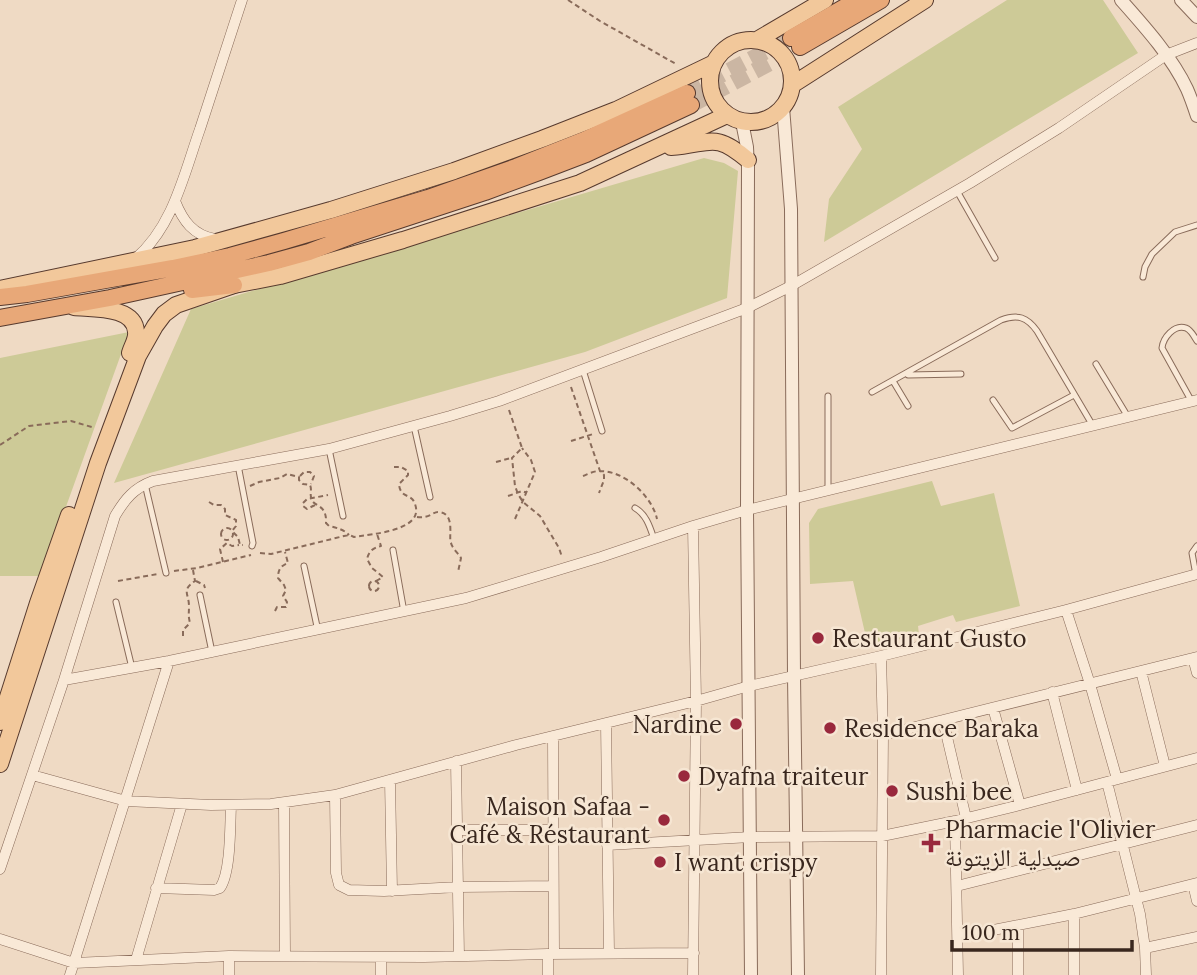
<svg xmlns="http://www.w3.org/2000/svg" width="1197" height="975" font-family="Lora,'Noto Naskh Arabic',serif">
<rect width="100%" height="100%" fill="#efdac4"/>
<path fill="#cdca97" d="M 1007,0 L 1103,0 L 1138,53 L 824,242 L 829,199 L 862,149 L 838,107 Z
M 704,158 L 724,163 L 738,171 L 727,298 L 585,352 L 114,483 L 191,309 Z
M 129,332 L 41,576 L 0,576 L 0,358 Z
M 932,481 L 941,506 L 994,493 L 1020,606 L 956,622 L 953,615 L 918,626 L 919,635 L 868,646 L 853,581 L 810,584 L 809,523 L 818,509 Z"/>
<g fill="none" stroke-linecap="round" stroke-linejoin="round">
<path stroke="#cbb6a3" stroke-width="16" stroke-dasharray="16 8" stroke-linecap="butt" d="M 687,93 L 791,38
M 691,105 L 800,47"/>
<g stroke="#896b5a" stroke-width="7">
<path id="service" d="M 957,191 L 995,258
M 1143,277 L 1145,267 L 1152,254 L 1175,232 L 1197,225
M 1096,364 L 1128,417
M 583,370 L 602,431
M 908,375 L 961,374
M 893,381 L 908,406
M 872,392 L 1001,320 C 1018,314 1027,317 1037,331 L 1093,426
M 828,396 L 828,490
M 993,400 L 1012,428 L 1074,395
M 1192,402 L 1162,348 C 1163,338 1174,324 1186,328 C 1191,330 1194,336 1197,341
M 414,426 L 430,497
M 329,449 L 343,516
M 238,465 L 253,543 L 252,546
M 145,484 L 166,573
M 635,508 C 646,514 650,527 654,539
M 393,550 L 404,612
M 304,566 L 318,631
M 1196,575 L 1192,553 L 1197,546
M 200,595 L 212,652
M 116,602 L 132,668"/>
</g>
<g stroke="#896b5a" stroke-width="11">
<path id="minor" d="M 175,201 C 183,221 193,235 215,239
M 135,259 C 173,227 184,174 200,129 C 214,86 228,43 242,0
M 693,526 L 696,701 L 693,975
M 1066,610 L 1090,684 L 1117,779
M 881,656 L 883,735 L 881,975
M 1193,658 L 1197,673
M 1141,671 L 1165,766
M 64,680 L 169,661 L 466,598 L 601,557 L 693,526 L 747,510 L 1197,400
M 1052,692 L 1077,790
M 993,708 L 1020,805
M 943,720 L 966,818
M 606,723 L 609,953
M 883,735 L 1197,657
M 553,736 L 554,954
M 456,761 L 459,956
M 32,775 L 126,801 L 211,805 L 271,804 L 335,795 L 516,745 L 696,701 L 749,686 L 881,656 L 1066,610 L 1197,574
M 390,780 L 392,891
M 1107,782 L 1140,914 L 1145,948 L 1146,975
M 335,795 L 336,873 L 339,885 L 349,890 L 384,891 L 458,887 L 553,886
M 284,803 L 285,955
M 955,821 L 958,975
M 457,830 L 554,830
M 607,845 L 751,837 L 882,836 L 955,821 L 1020,805 L 1197,758
M 0,869 L 64,680 L 115,516 C 125,499 134,488 153,481 L 329,449 L 450,416 L 499,401 L 747,308 L 791,286 L 970,183 L 1059,128 L 1166,55 L 1197,43
M 1193,884 L 1197,901
M 957,886 L 1197,825
M 156,888 L 214,890 L 220,888 C 231,872 230,826 231,805
M 958,937 L 1074,914 L 1197,883
M 0,939 L 74,963 L 229,956 L 424,957 L 548,954 L 694,953
M 1145,948 L 1197,937
M 548,954 L 548,975
M 136,960 L 182,804
M 70,975 L 169,661
M 229,975 L 229,956
M 381,975 L 381,957
M 1018,975 L 1018,926
M 1074,975 L 1074,914"/>
</g>
<g stroke="#896b5a" stroke-width="14">
<path id="tertiary" d="M 1121,0 C 1145,27 1172,57 1187,89 C 1191,98 1194,107 1197,116
M 1181,0 L 1197,17
M 783,107 L 791,209 L 794,676 L 798,975
M 742,122 L 747,147 L 748,168 L 747,510 L 751,975"/>
</g>
<g stroke="#573a2e" stroke-width="18">
<path id="primary" d="M 757,40 L 825,0
M710 81a41 41 0 1 1 82 0a41 41 0 1 1-82 0Z
M 792,85 L 925,0
M 671,147 C 710,145 713,130 748,160
M 0,289 L 195,248 L 331,210 L 454,171 L 542,139 L 616,110 L 714,63
M 74,307 C 93,309 135,306 136,332 C 137,339 132,346 130,353
M 0,722 L 38,603 L 69,515
M 0,764 L 98,463 L 138,356 L 155,326 L 164,314 L 176,305 L 234,285 L 280,276 L 403,240 L 580,183 L 727,115"/>
</g>
<g stroke="#573a2e" stroke-width="18">
<path id="trunk" d="M 791,38 L 857,0
M 800,47 L 881,0
M 192,290 L 234,285
M 0,297 L 27,294 L 173,268 L 230,256 L 284,241 L 428,198 L 516,167 L 584,140 L 687,93
M 0,318 L 110,298 L 269,263 L 309,252 L 351,236 L 485,192 L 539,172 L 586,154 L 691,105"/>
</g>
<path stroke="#896b5a" stroke-width="2" stroke-dasharray="5 3.5" stroke-linecap="butt" d="M 568,0 L 600,21 L 676,64
M 571,387 L 600,471 L 604,475 L 604,480 L 599,493
M 509,410 L 522,448 L 512,458 L 515,486 L 518,494 L 523,502 L 540,516 L 559,548 L 562,557
M 571,441 L 593,434
M 0,445 L 29,426 L 71,421 L 95,428
M 496,462 L 511,458
M 300,476 L 304,472 L 310,472 L 314,476 L 311,484
M 583,476 C 588,474 594,471 599,471 C 624,470 652,496 657,519
M 250,486 L 259,482 L 280,478 L 287,474 L 299,477 L 299,480 L 303,484 L 310,485 C 312,489 310,493 311,497 C 312,508 327,502 326,523 L 329,526 C 337,528 343,529 349,535
M 508,496 L 522,491 L 527,493
M 209,502 L 214,505 L 221,505 L 225,509 L 225,515 L 236,520 L 236,526 L 232,531 L 238,537 L 240,545 L 243,545
M 315,505 L 307,509 L 303,506 L 303,503 L 307,499 L 328,495
M 417,517 C 430,519 433,511 439,512 C 456,514 448,537 451,543 C 452,548 458,553 461,558 L 458,572
M 515,519 L 535,472 L 531,460 L 522,448
M221 534a6 6 0 1 1 12 0a6 6 0 1 1-12 0Z
M 260,553 L 271,554 L 344,536 L 350,535 L 354,537 C 371,534 425,531 415,504 C 412,493 400,499 399,484 L 408,475 L 408,471 L 401,467 L 394,467
M 223,562 L 220,549 L 227,543 L 232,546 L 239,545
M 174,571 L 197,568 L 251,555
M369 586a5 5 0 1 1 10 0a5 5 0 1 1-10 0Z
M 118,581 L 158,574
M 196,581 L 204,585 L 205,588
M 376,581 L 383,577 L 372,568 L 367,559 C 369,551 373,548 381,546 L 377,534
M 275,611 L 277,607 L 286,607 L 287,602 L 283,596 L 286,590 L 284,585 L 278,578 C 278,569 281,566 288,563 L 285,552
M 183,636 L 183,630 L 190,623 C 188,615 189,614 189,606 C 189,594 181,590 195,581 L 193,570"/>
<use href="#service" stroke="#f9e9d7" stroke-width="5"/>
<use href="#minor" stroke="#f9e9d7" stroke-width="10"/>
<use href="#tertiary" stroke="#f9e9d7" stroke-width="12"/>
<use href="#primary" stroke="#f2c89b" stroke-width="16"/>
<use href="#trunk" stroke="#e8a878" stroke-width="16"/>
</g>
<g fill="#99293d" stroke="#f6e6d3" stroke-width="2.5">
<circle cx="818" cy="638" r="7"/>
<circle cx="736" cy="724" r="7"/>
<circle cx="830" cy="728" r="7"/>
<circle cx="684" cy="776" r="7"/>
<circle cx="892" cy="791" r="7"/>
<circle cx="664" cy="820" r="7"/>
<path d="M927.5 832.5h7v7h7v7h-7v7h-7v-7h-7v-7h7z"/>
<circle cx="660" cy="862" r="7"/>
</g>
<g text-anchor="middle" dominant-baseline="central" stroke-width="5" stroke-linejoin="round" paint-order="stroke">
<g font-size="24" fill="#39271e" stroke="#f6e6d3" text-anchor="start">
<text x="832" y="638">Restaurant Gusto</text>
<text x="722" y="724" text-anchor="end">Nardine</text>
<text x="844" y="728">Residence Baraka</text>
<text x="698" y="776">Dyafna traiteur</text>
<text x="906" y="791">Sushi bee</text>
<text x="650" y="806" text-anchor="end">Maison Safaa -<tspan x="650" dy="28">Café &amp; Réstaurant</tspan></text>
<text x="945" y="829">Pharmacie l'Olivier<tspan x="945" dy="28">صيدلية الزيتونة</tspan></text>
<text x="674" y="862">I want crispy</text>
</g>
</g>
<path d="M952 940v10h180v-10" fill="none" stroke="#39271e" stroke-width="3.5"/>
<text x="962" y="940" font-size="21" fill="#39271e" stroke="#f6e6d3" stroke-width="5" paint-order="stroke">100 m</text>
</svg>
